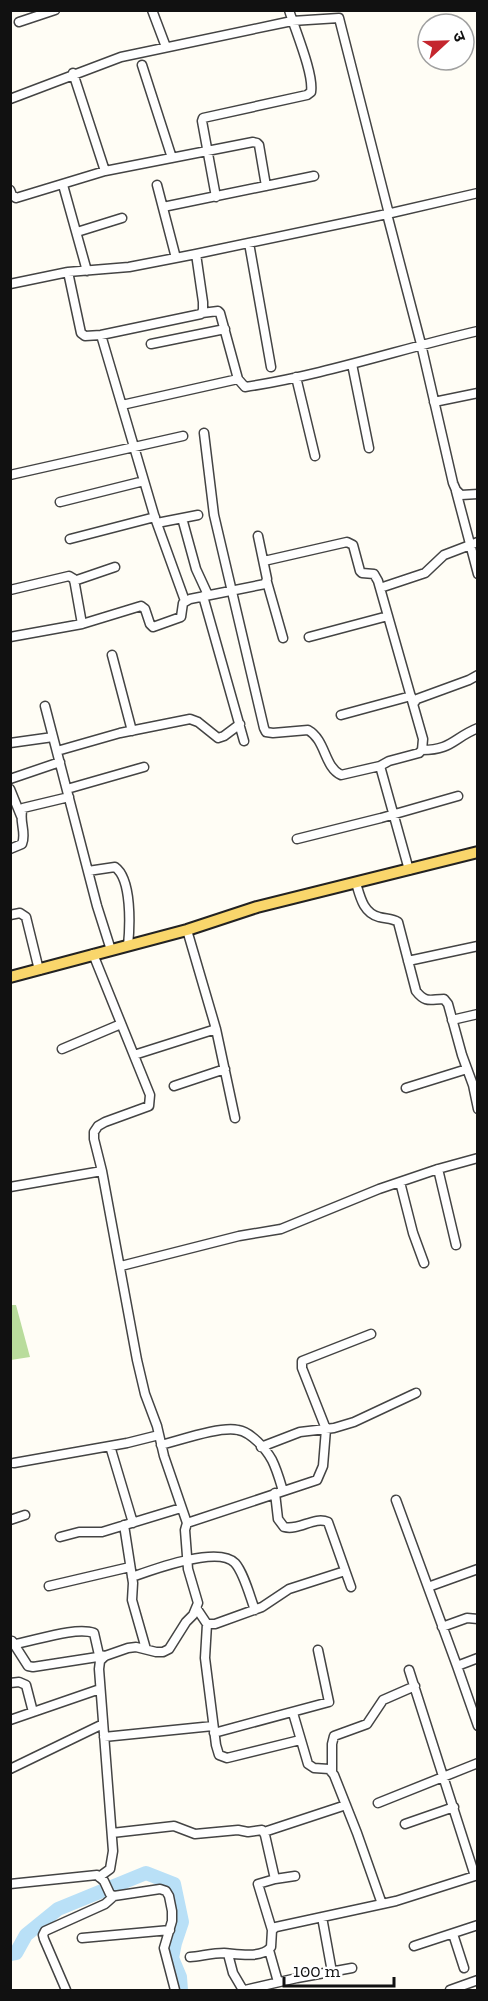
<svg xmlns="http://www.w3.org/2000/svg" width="488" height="2001" font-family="'Zilla Slab','Noto Sans Devanagari',serif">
<rect width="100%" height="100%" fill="#fffdf5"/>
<path fill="#b9dc9c" d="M 10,1305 L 16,1305 L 30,1357 L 11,1360 Z"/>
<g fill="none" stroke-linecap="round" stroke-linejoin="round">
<path stroke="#b9e0f7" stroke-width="14" d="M 10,1954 L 16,1953 L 26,1935 L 58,1909 L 146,1873 L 174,1884 L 182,1922 L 175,1943 L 172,1958 L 180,1977 L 181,1990"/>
<g stroke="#444" stroke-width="11">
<path id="minor" d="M 152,10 L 166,47
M 19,22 L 55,10
M 142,65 L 172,158
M 73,73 L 105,171
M 10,99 L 121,57 L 292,21 L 339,18 L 389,214
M 63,185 L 87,271
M 157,185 L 176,258
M 10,190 L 12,195 L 16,198 L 105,171 L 253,142 L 257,143 L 259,145 L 266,186
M 216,197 L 202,121 L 203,118 L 307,95 L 311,92 C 314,74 295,30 289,10
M 163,207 L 314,176
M 387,214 L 421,344 L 453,483 L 456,490 L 461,495 L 478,494
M 77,232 L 122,218
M 249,243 L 271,367
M 68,272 L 81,333 L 85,336 L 101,335 L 201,314 L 203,310 L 203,302 L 196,254
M 10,284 L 68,272 L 129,267 L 196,254 L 387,214 L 478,193
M 202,313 L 218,311 L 220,313 L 238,379 L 245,387 C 324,375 400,349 478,331
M 101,335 L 155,518 L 185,601
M 151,344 L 225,329
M 352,364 L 369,448
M 296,377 L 315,456
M 434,402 L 478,393
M 122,405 L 238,379
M 204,433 L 214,515 L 264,728 L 266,732 L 273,733 L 308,730 C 326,740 324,767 341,775 L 380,766
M 10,475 L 183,436
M 456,491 L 478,574
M 60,502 L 144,481
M 182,518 L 196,569 L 208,595
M 157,523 L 198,515
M 70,539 L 155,517
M 264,561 L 347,542 L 353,545 L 360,571 L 362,573 L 374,574 L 378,581 L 413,704
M 74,581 L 115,567
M 267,582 L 283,638
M 380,588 L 425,573 L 444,555 L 478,542
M 10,590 L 69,576 L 74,579 L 82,624
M 203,596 L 244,741
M 10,637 L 82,624 L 141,606 L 145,609 L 150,624 L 153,627 L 181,617 L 183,603 L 190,599 L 265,584 L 267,579 L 258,536
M 309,637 L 388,616
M 112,655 L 132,731
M 45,706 L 97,906 L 111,950
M 341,715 L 411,696
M 10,743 L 53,737
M 422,750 C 452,750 453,738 478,728
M 57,751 L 120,733 L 190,719 L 198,722 L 218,738 L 224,736 L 240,724
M 10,779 L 60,762
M 10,789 L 21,816
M 67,789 L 144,767
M 297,839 L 381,818 L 458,796
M 10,849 L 22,844 C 27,832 18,820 23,808 L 69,797
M 409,870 L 380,766 L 389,761 L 419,753 L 422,750 L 423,739 L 413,704 L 417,699 L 469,680 L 478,675
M 88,871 L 115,867 C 132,879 130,926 128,946
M 356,883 C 360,896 363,913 379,917 C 386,919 392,918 398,922 L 416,991 C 426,1004 431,999 444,999 L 448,1004 L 462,1055 L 473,1085 L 478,1109
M 10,915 L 20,913 L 26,917 L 39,970
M 187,930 L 216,1029 L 235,1118
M 93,954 L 150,1095 L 149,1106 L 105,1122 L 98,1126 L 94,1132 L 94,1139 L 102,1171 L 137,1360 L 145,1394 L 157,1426 L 164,1456 L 187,1523
M 408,961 L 478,946
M 452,1020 L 478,1014
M 62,1049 L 121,1024
M 134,1055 L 216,1029
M 174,1086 L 225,1069
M 406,1088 L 467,1069
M 438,1169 L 456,1245
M 400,1182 L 413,1233 L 424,1263
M 10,1187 L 102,1171
M 121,1266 L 239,1236 L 281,1229 L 379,1189 L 438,1169 L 478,1158
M 161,1445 C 181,1440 220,1426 238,1430 C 251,1432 266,1449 272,1460 C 277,1470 280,1481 283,1491
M 110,1446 L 133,1523
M 261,1447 L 300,1432 L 334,1428 L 354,1422 L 416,1393
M 14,1463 L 127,1443 L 159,1435
M 275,1493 L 278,1519 L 284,1527 C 299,1531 314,1516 328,1522 L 351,1587
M 396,1500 L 457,1666 L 478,1726
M 10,1520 L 25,1515
M 124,1525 L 133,1583 L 132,1600 L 146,1649
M 60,1537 L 79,1532 L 102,1532 L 181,1508
M 132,1577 C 152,1570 218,1545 235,1563 C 244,1573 250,1597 255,1610
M 49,1586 L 130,1567
M 428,1587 L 478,1569
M 197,1609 L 207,1624 L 215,1624 L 262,1607 L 289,1589 L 345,1571
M 207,1624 L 205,1658 L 216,1745 L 219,1755 L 227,1758 L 300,1740
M 442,1627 L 467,1618 L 478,1619
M 12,1641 L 28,1666 L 33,1667 L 104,1656
M 10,1645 C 32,1642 75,1626 94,1633 L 99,1655 L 105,1656
M 457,1666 L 478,1658
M 409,1670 L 475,1876
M 10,1683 L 19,1682 L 26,1685 L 33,1712
M 293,1713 L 308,1764 L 314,1768 L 329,1769 L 334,1775 L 357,1833 L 382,1904
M 10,1720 L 100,1689
M 214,1733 L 329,1702 L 318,1650
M 104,1737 L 213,1726
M 10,1769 L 103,1724
M 332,1772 L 332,1744 L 334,1736 L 367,1724 L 383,1700 L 415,1686
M 378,1803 L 478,1763
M 405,1824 L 454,1807
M 264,1832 L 346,1805
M 112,1833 L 174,1826 L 195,1834 L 238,1830 L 248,1832 L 262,1830 L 265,1835 L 275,1879
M 99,1877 L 110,1869 L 113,1851 L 99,1669 L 100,1661 L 105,1656 L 128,1648 L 136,1647 L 156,1652 L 163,1652 L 169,1649 L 186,1622 L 193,1615 L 198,1603 L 188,1569 L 185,1530 L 187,1523 L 317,1480 L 323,1466 L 326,1429 L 302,1368 L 302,1361 L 371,1334
M 10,1884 L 97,1875 L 104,1881 L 110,1894 L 114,1896 L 160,1889 L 166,1891 L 169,1896 L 172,1911 L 172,1921 L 164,1948 L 175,1990
M 322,1917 L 332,1972
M 272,1930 L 258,1884 L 275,1879 L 295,1876
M 453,1934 L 464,1968
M 82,1938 L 170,1930
M 414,1946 L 478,1925
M 269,1950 L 278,1982
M 228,1954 L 233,1973 L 243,1990
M 190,1957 C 201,1956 213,1953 224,1953 C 238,1954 261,1959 271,1947 L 272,1930 L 276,1927 L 396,1901 L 478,1875
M 66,1990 L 44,1939 L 43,1935 L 45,1931 L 105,1904 L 114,1896
M 245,1990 L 297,1978 L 352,1968
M 450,1990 L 478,1980"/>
</g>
<g stroke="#222" stroke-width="14">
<path id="major" d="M 10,977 L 187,930 L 257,907 L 478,852"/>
</g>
<use href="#minor" stroke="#fff" stroke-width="8"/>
<use href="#major" stroke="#f9d66b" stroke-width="10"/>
</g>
<rect width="488" height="2001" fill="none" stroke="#111111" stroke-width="24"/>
<g transform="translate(446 42) rotate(68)"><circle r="28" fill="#ffffff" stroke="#a0a0a0" stroke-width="1.5"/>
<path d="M0-4.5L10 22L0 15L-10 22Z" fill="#c4262e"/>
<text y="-9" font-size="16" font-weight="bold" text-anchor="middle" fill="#111111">उ</text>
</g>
<path d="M284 1977v9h110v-9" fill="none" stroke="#111111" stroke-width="3"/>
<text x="293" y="1977" font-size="18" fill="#111111" stroke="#ffffff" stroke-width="4.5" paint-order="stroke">100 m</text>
</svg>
